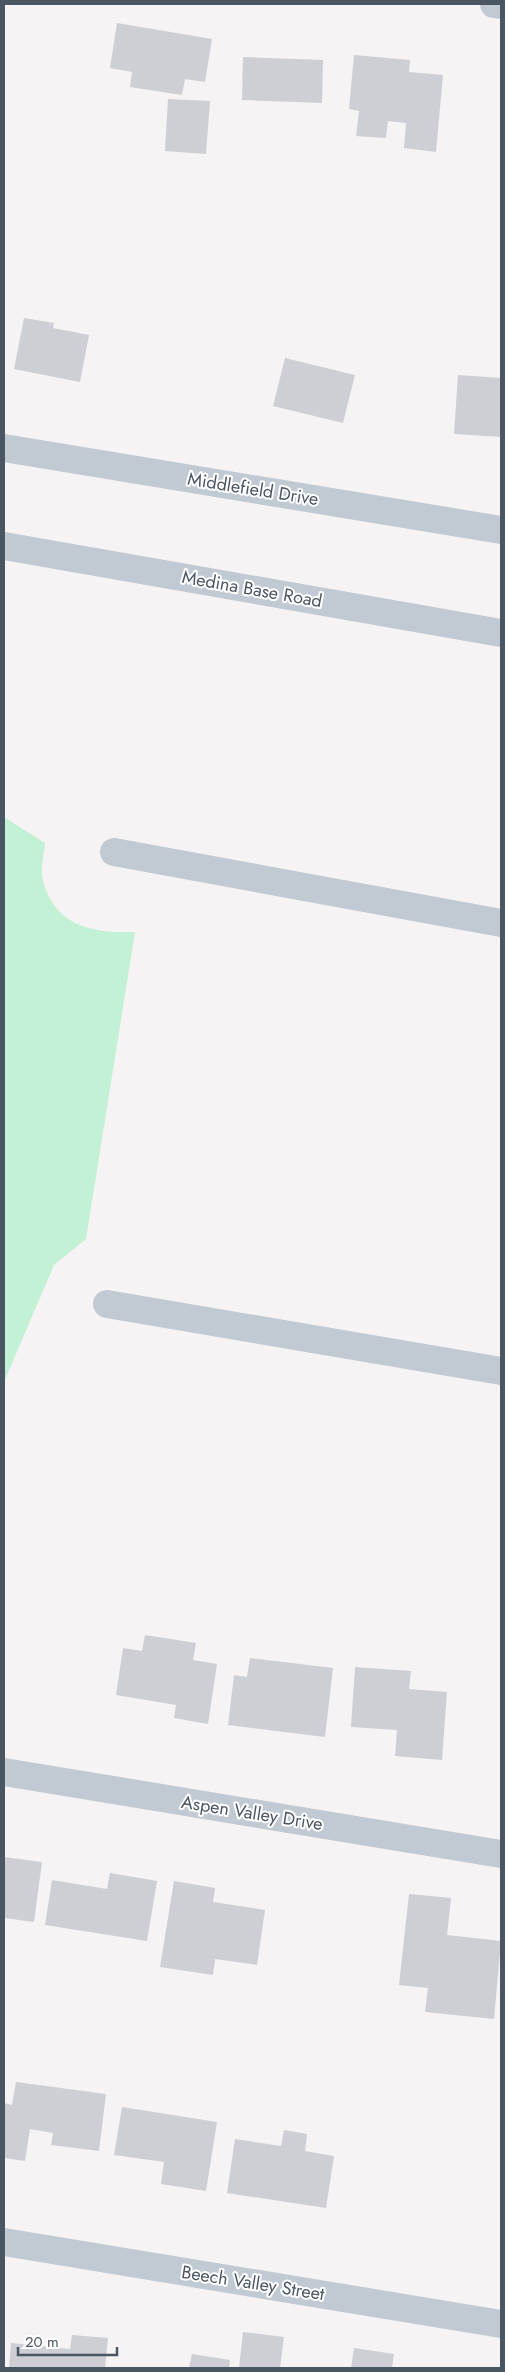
<svg xmlns="http://www.w3.org/2000/svg" width="505" height="2372" font-family="Jost,sans-serif">
<rect width="100%" height="100%" fill="#f5f3f3"/>
<path fill="#c3f1d5" d="M 4,817 L 45,843 C 44,854 40,871 43,881 C 56,928 94,933 135,932 L 86,1239 L 54,1265 L 4,1382 Z"/>
<path fill="#cdcfd5" d="M 117,23 L 212,39 L 205,82 L 185,79 L 182,95 L 130,87 L 132,72 L 110,68 Z
M 354,55 L 410,60 L 409,72 L 443,75 L 436,152 L 404,148 L 406,123 L 388,121 L 386,138 L 356,136 L 359,111 L 349,109 Z
M 243,57 L 323,60 L 322,103 L 242,100 Z
M 168,99 L 210,101 L 206,154 L 165,151 Z
M 24,318 L 54,323 L 53,328 L 89,335 L 80,382 L 14,369 Z
M 285,358 L 355,375 L 343,423 L 273,406 Z
M 458,375 L 501,378 L 501,437 L 454,434 Z
M 145,1635 L 196,1643 L 193,1660 L 217,1664 L 208,1724 L 174,1718 L 176,1705 L 116,1695 L 123,1648 L 142,1651 Z
M 250,1658 L 333,1668 L 325,1737 L 228,1725 L 234,1675 L 247,1677 Z
M 355,1667 L 411,1671 L 409,1689 L 447,1692 L 442,1760 L 395,1756 L 397,1730 L 351,1727 Z
M 4,1857 L 42,1862 L 34,1922 L 4,1918 Z
M 110,1873 L 157,1881 L 147,1941 L 45,1925 L 52,1880 L 107,1889 Z
M 174,1881 L 215,1888 L 213,1902 L 265,1910 L 257,1965 L 215,1959 L 213,1975 L 160,1967 Z
M 409,1894 L 451,1898 L 447,1935 L 501,1941 L 494,2019 L 425,2012 L 428,1988 L 399,1985 Z
M 16,2082 L 106,2094 L 99,2151 L 51,2145 L 53,2133 L 30,2129 L 25,2161 L 4,2158 L 4,2103 L 12,2105 Z
M 122,2107 L 217,2122 L 206,2191 L 161,2184 L 164,2162 L 114,2155 Z
M 284,2130 L 307,2134 L 305,2151 L 334,2156 L 326,2208 L 227,2193 L 235,2139 L 281,2146 Z
M 243,2332 L 284,2337 L 280,2368 L 239,2368 Z
M 72,2335 L 108,2338 L 105,2368 L 9,2368 L 11,2343 L 70,2349 Z
M 354,2348 L 394,2354 L 392,2368 L 351,2368 Z
M 192,2354 L 230,2360 L 229,2368 L 189,2368 Z"/>
<g fill="none" stroke-linecap="round" stroke-linejoin="round">
<path stroke="#c1cad2" stroke-width="28" d="M 494,4 L 501,5
M 4,448 L 501,530
M 4,546 L 501,633
M 114,852 L 501,923
M 107,1304 L 501,1371
M 4,1772 L 501,1854
M 4,2242 L 501,2324"/>
</g>
<g text-anchor="middle" dominant-baseline="central" stroke-width="4" stroke-linejoin="round" paint-order="stroke">
<g font-size="18" fill="#4a5661" stroke="#fff">
<text transform="translate(253 489) rotate(9)">Middlefield Drive</text>
<text transform="translate(252 589) rotate(10)">Medina Base Road</text>
<text transform="translate(252 1813) rotate(9)">Aspen Valley Drive</text>
<text transform="translate(253 2283) rotate(9)">Beech Valley Street</text>
</g>
</g>
<rect width="505" height="2372" fill="none" stroke="#4a5661" stroke-width="10"/>
<path d="M18 2347v8h99v-8" fill="none" stroke="#4a5661" stroke-width="2.5"/>
<text x="25" y="2347" font-size="15" fill="#4a5661" stroke="#ffffff" stroke-width="4" paint-order="stroke">20 m</text>
</svg>
